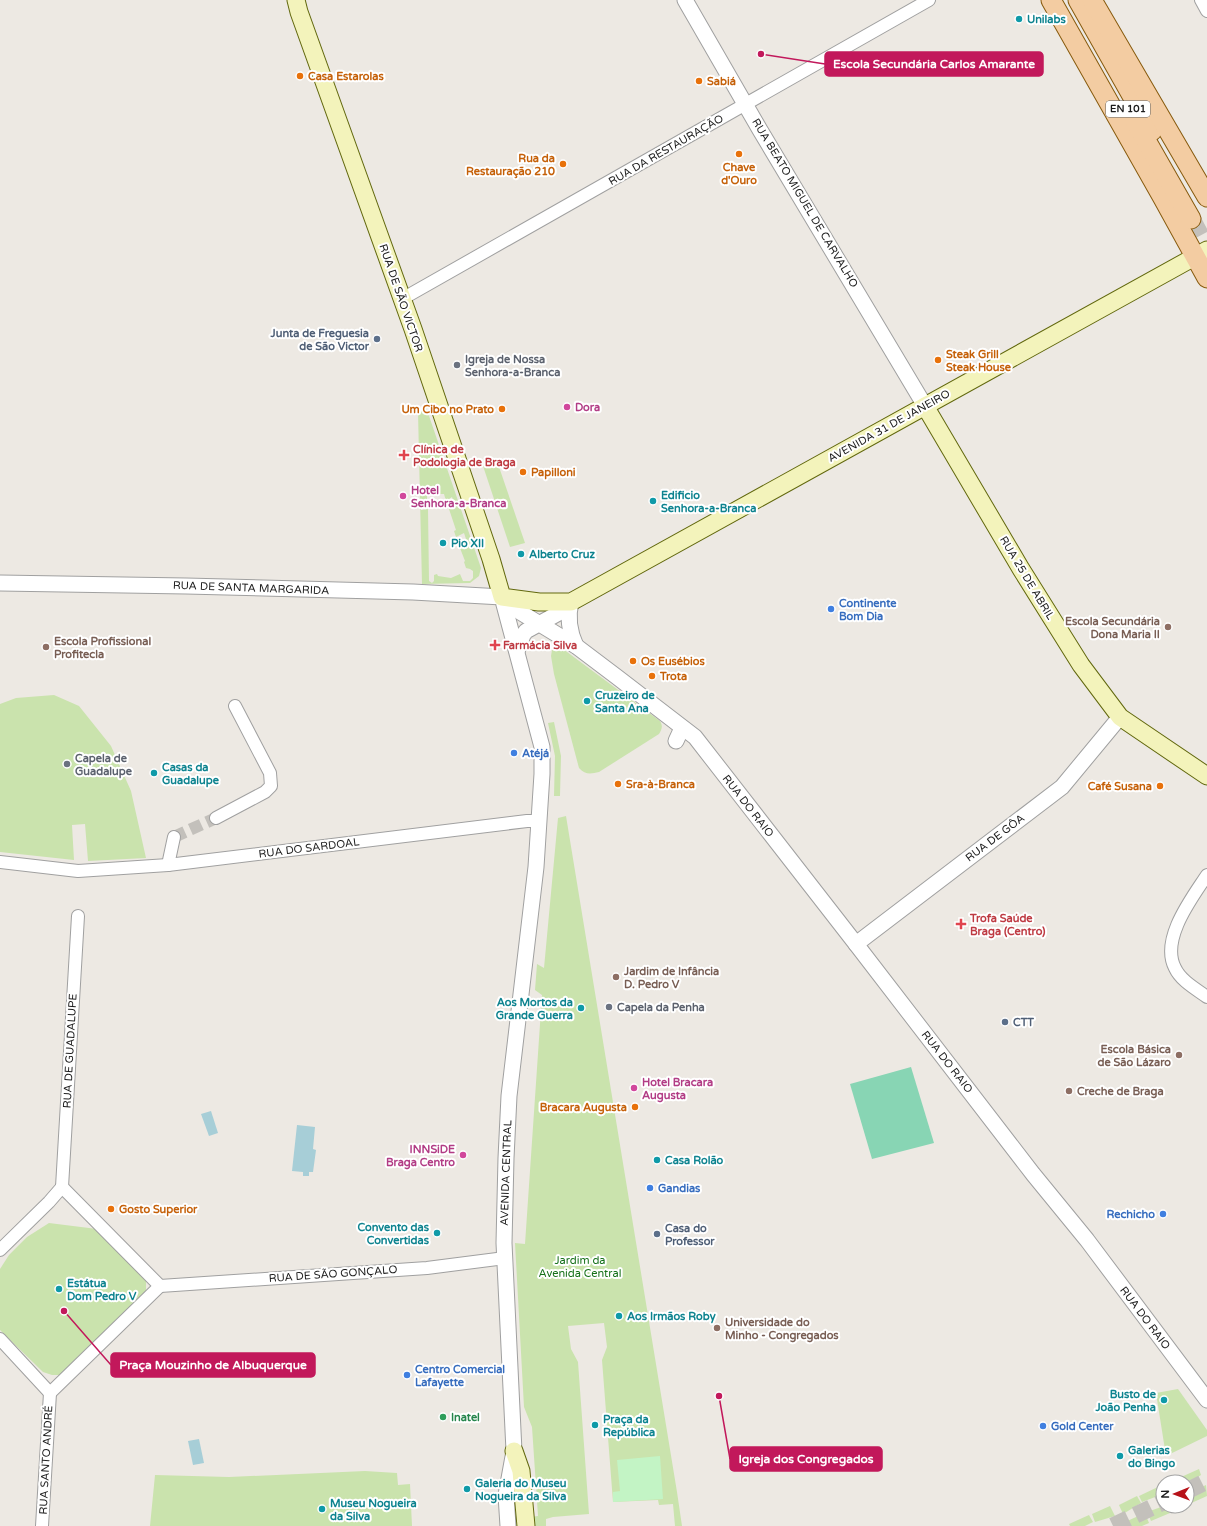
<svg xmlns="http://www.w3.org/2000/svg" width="1207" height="1526" font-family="'Varela Round',sans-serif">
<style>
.grass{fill:#cae3ad;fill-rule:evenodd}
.park{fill:#c3f4c5}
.pitch{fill:#88d5b4}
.water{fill:#a7ced7}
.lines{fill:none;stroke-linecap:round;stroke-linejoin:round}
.minor-tunnel{stroke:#c3c0bb;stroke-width:12;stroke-dasharray:12 6;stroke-linecap:butt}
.secondary-tunnel{stroke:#c3c0bb;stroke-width:17;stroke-dasharray:17 8;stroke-linecap:butt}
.primary-tunnel{stroke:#c3c0bb;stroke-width:19;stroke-dasharray:19 10;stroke-linecap:butt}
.minor-casing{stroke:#a0a0a0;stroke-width:14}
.tertiary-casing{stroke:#a0a0a0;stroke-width:17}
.secondary-casing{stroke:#62680e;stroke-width:19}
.primary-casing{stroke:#875a0d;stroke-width:21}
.minor{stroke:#fff;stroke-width:12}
.tertiary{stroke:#fff;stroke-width:15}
.secondary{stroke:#f3f3bb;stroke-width:17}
.primary{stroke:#f3cca2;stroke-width:19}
.culture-dot{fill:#0f9aa8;stroke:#fff;stroke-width:1.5}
.food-dot{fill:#e8710a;stroke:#fff;stroke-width:1.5}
.service-dot{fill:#5c6f8a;stroke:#fff;stroke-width:1.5}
.worship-dot{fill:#6b7280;stroke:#fff;stroke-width:1.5}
.hotel-dot{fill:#d1479c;stroke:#fff;stroke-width:1.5}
.health-dot{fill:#e0444e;stroke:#fff;stroke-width:1.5}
.shop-dot{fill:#3f7fe0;stroke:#fff;stroke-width:1.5}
.education-dot{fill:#8d6e63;stroke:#fff;stroke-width:1.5}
.leisure-dot{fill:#2e9e5b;stroke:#fff;stroke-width:1.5}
.labels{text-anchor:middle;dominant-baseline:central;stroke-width:4;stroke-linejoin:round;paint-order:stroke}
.shield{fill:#fff;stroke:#606060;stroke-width:1}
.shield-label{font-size:10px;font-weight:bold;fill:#1c1c1c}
.culture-label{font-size:11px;font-weight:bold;fill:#0d838f;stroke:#fff;text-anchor:start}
.food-label{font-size:11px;font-weight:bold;fill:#c56008;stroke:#fff;text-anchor:start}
.street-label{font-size:11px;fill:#1c1c1c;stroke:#fff}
.service-label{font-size:11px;font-weight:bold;fill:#4e5e75;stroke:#fff;text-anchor:start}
.worship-label{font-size:11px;font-weight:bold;fill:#5b616d;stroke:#fff;text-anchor:start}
.hotel-label{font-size:11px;font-weight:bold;fill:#b23c85;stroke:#fff;text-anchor:start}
.health-label{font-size:11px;font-weight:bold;fill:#be3a42;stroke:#fff;text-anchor:start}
.shop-label{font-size:11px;font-weight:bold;fill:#366cbe;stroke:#fff;text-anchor:start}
.education-label{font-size:11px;font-weight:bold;fill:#785e54;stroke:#fff;text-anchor:start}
.park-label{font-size:11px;fill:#157019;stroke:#fff}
.leisure-label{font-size:11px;font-weight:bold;fill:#27864d;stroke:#fff;text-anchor:start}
.leader{fill:none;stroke:#c2185b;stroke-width:1.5}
.callout-dot{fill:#c2185b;stroke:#fff;stroke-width:1.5}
.callout{fill:#c2185b;stroke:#c2185b;stroke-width:1.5}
.callout-label{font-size:12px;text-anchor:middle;font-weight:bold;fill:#fff}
</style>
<rect width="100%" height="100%" fill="#ede9e3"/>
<!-- grass -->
<g class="grass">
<path d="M426,407L481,568L479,576L470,583L422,584L418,412L419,409ZM433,494H444L446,501L452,497L455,506H448L456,530L454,531L456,537L464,533L467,542L458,543L465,561L464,562L466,568L470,569L473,571V578L470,581H463L460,574L451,578L438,576L437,574L434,575V581L432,583L429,581L428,509L421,510V504H427V496Z"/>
<path d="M497,461L525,543L510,547L483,466Z"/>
<path d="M556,648L563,649L660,721C663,726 662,729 659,734L599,772C591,774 585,775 579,768L554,674L551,656L552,650Z"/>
<path d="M54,695L79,706L111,746L131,791L146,858L88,861L85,824L72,825L74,860L0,852V704L16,698Z"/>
<path d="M554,722L561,756L560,796H554L555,756L548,723Z"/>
<path d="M566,816L677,1492L682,1526H675L673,1504L659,1505L658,1500L613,1502L602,1360L607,1347L604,1323L568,1326L571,1349L578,1362L589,1514L553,1517L546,1519V1526H531L530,1517L538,1516L532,1427L524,1407L515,1243L525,1244L542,995L535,990L537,964L544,968L558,818Z"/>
<path d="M49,1223L97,1229L146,1279V1293L61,1375H52L43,1372L0,1330V1269L9,1255L27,1237Z"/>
<path d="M1178,1389L1207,1430V1436L1166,1456L1156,1393Z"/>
<path d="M1199,1469L1201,1475L1187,1484V1482H1170Z"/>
<path d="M365,1471L397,1473L398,1485L410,1484L412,1526H150L155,1475L229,1477Z"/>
<path d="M1206,1485L1207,1496L1187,1505V1494Z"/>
<path d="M1160,1486L1163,1494L1142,1502L1139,1496Z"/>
<path d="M1137,1496L1141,1503L1123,1514L1119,1505Z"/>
<path d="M1110,1506L1115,1516L1095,1522L1092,1514Z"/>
<path d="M1164,1506H1167L1170,1513L1151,1521L1147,1512Z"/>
<path d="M1145,1513L1149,1523L1142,1526H1126L1125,1522Z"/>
<path d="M1089,1515L1093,1522L1085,1526H1070L1069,1524Z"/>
</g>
<!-- park -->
<path class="park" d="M660,1456L663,1499L613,1502V1492L620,1491L617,1460Z"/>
<!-- pitch -->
<path class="pitch" d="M911,1067L934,1143L872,1159L850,1084Z"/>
<!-- water -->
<g class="water">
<path d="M211,1111L218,1133L209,1136L201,1114Z"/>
<path d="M297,1125L315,1127L313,1149L316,1150L313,1172H309V1176H303V1172L292,1171Z"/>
<path d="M199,1439L204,1463L193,1465L188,1441Z"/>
</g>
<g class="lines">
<!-- minor-tunnel -->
<path class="minor-tunnel" d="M174,837L216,818"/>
<!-- secondary-tunnel -->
<g class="secondary-tunnel">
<path d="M1187,1491L1207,1481"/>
<path d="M1113,1526L1163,1502"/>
</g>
<!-- primary-tunnel -->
<path class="primary-tunnel" d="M1191,219L1207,249"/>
<defs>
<g id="minor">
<path d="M1201,0L1207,11"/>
<path d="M402,299L929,0"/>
<path d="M216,818L265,792L271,786L270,773L235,706"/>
<path d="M0,862L78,871L168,865L527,821H539"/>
<path d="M168,865L174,837"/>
<path d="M1207,875C1192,898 1160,939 1175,968C1181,981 1196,989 1207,997"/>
<path d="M62,1187L78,916"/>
<path d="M62,1187L160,1286"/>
<path d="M0,1250L49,1202L62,1187"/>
<path d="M160,1286L427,1268L505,1258"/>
<path d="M0,1339L50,1393"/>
<path d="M50,1393L160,1286"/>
<path d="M42,1526L50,1393"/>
</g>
<g id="tertiary">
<path d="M685,0L760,130L925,406"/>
<path d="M0,583L186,586L413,592L502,597"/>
<path d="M502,597L520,612L576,646L617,677L695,737L856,944L1033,1174L1087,1240L1207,1400"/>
<path d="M502,597L542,747V774L536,867L509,1096L506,1158L504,1243L514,1451L506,1495L508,1526"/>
<path d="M571,602C567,618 569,631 576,646"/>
<path d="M517,651L523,635L526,631L566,609L571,602"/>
<path d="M676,741L682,728"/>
<path d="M856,944L1062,787L1120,717"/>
</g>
<g id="secondary">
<path d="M296,0L299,12L413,329L491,559L502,597L539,602H571L1207,250"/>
<path d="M925,406L1021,569L1081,665L1120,717L1207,776"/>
<path d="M514,1451L521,1471L526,1526"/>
</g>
<g id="primary">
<path d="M1051,0L1163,198L1207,278"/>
<path d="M1078,0L1152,131"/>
<path d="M1092,0L1207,197"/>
<path d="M1135,121L1191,219"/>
</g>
</defs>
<!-- minor casing -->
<use href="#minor" class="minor-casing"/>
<!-- tertiary casing -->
<use href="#tertiary" class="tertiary-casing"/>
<!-- secondary casing -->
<use href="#secondary" class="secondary-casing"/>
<!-- primary casing -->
<use href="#primary" class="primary-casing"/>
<!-- minor -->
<use href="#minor" class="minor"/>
<!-- tertiary -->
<use href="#tertiary" class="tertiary"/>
<!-- secondary -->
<use href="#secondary" class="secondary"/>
<!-- primary -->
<use href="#primary" class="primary"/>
</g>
<!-- markers -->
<g class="culture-dot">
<circle cx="1019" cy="19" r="4"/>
<circle cx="653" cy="501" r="4"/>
<circle cx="443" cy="543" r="4"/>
<circle cx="521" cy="554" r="4"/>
<circle cx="587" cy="701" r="4"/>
<circle cx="154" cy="773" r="4"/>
<circle cx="581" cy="1008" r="4"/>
<circle cx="657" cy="1160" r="4"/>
<circle cx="437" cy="1233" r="4"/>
<circle cx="59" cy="1289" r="4"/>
<circle cx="619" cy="1316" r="4"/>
<circle cx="1164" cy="1400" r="4"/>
<circle cx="595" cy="1425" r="4"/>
<circle cx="1120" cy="1456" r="4"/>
<circle cx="467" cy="1489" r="4"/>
<circle cx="322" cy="1509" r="4"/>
</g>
<g class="food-dot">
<circle cx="300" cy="76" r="4"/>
<circle cx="699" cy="81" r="4"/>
<circle cx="739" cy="154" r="4"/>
<circle cx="563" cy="164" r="4"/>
<circle cx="938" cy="360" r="4"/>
<circle cx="502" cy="409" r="4"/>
<circle cx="523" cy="472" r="4"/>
<circle cx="633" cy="661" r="4"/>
<circle cx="652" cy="676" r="4"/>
<circle cx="618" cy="784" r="4"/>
<circle cx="1160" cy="786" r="4"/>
<circle cx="635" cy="1107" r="4"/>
<circle cx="111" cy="1209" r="4"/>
</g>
<g class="service-dot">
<circle cx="377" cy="339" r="4"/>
<circle cx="1005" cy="1022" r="4"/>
<circle cx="657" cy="1234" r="4"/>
</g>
<g class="worship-dot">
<circle cx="457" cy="365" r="4"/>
<circle cx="67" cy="764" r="4"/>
<circle cx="609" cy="1007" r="4"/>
</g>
<g class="hotel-dot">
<circle cx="567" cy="407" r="4"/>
<circle cx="403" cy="496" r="4"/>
<circle cx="634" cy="1088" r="4"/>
<circle cx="463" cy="1155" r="4"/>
</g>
<g class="health-dot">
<path d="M402 449h4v4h4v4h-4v4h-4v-4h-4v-4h4z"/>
<path d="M493 639h4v4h4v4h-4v4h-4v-4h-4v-4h4z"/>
<path d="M959 918h4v4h4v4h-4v4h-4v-4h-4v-4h4z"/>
</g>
<g class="shop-dot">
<circle cx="831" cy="609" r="4"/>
<circle cx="514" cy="753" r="4"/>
<circle cx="650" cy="1188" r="4"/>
<circle cx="1163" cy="1214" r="4"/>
<circle cx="407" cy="1375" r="4"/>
<circle cx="1043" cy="1426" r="4"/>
</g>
<g class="education-dot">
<circle cx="1168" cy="627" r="4"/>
<circle cx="46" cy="647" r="4"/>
<circle cx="616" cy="977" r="4"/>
<circle cx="1179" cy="1055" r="4"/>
<circle cx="1069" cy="1091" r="4"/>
<circle cx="717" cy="1328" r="4"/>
</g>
<circle class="leisure-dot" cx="443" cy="1417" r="4"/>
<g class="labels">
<!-- shield labels -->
<rect class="shield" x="1106" y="101" width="44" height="16" rx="3"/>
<g class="shield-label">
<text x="1128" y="109">EN 101</text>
</g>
<!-- culture labels -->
<g class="culture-label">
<text x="1027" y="19">Unilabs</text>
<text x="661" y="495">Edificio<tspan x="661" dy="13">Senhora-a-Branca</tspan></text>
<text x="451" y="543">Pio XII</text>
<text x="529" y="554">Alberto Cruz</text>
<text x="595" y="695">Cruzeiro de<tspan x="595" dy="13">Santa Ana</tspan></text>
<text x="162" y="767">Casas da<tspan x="162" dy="13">Guadalupe</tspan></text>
<text x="573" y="1002" text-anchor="end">Aos Mortos da<tspan x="573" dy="13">Grande Guerra</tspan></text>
<text x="665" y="1160">Casa Rolão</text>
<text x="429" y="1227" text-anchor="end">Convento das<tspan x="429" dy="13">Convertidas</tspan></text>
<text x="67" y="1283">Estátua<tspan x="67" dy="13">Dom Pedro V</tspan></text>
<text x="627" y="1316">Aos Irmãos Roby</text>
<text x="1156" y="1394" text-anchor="end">Busto de<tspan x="1156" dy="13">João Penha</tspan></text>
<text x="603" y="1419">Praça da<tspan x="603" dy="13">República</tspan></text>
<text x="1128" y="1450">Galerias<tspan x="1128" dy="13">do Bingo</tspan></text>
<text x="475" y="1483">Galeria do Museu<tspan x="475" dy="13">Nogueira da Silva</tspan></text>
<text x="330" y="1503">Museu Nogueira<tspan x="330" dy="13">da Silva</tspan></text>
</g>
<!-- food labels -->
<g class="food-label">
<text x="308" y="76">Casa Estarolas</text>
<text x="707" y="81">Sabiá</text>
<text x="555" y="158" text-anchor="end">Rua da<tspan x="555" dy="13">Restauração 210</tspan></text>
<text x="739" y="167" text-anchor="middle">Chave<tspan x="739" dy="13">d'Ouro</tspan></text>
<text x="946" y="354">Steak Grill<tspan x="946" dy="13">Steak House</tspan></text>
<text x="494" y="409" text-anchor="end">Um Cibo no Prato</text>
<text x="531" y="472">Papilloni</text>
<text x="641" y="661">Os Eusébios</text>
<text x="660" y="676">Trota</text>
<text x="626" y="784">Sra-à-Branca</text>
<text x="1152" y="786" text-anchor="end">Café Susana</text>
<text x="627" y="1107" text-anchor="end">Bracara Augusta</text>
<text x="119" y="1209">Gosto Superior</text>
</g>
<!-- street labels -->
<g class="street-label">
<text transform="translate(666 150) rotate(-30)">RUA DA RESTAURAÇÃO</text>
<text transform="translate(805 203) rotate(59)">RUA BEATO MIGUEL DE CARVALHO</text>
<text transform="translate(401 298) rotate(71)">RUA DE SÃO VICTOR</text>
<text transform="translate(889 426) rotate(-29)">AVENIDA 31 DE JANEIRO</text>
<text transform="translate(1027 578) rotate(59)">RUA 25 DE ABRIL</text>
<text transform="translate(251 588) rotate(2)">RUA DE SANTA MARGARIDA</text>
<text transform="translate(748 806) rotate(52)">RUA DO RAIO</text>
<text transform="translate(995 838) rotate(-37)">RUA DE GÔA</text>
<text transform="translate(309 848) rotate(-7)">RUA DO SARDOAL</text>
<text transform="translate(70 1051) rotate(-87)">RUA DE GUADALUPE</text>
<text transform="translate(947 1062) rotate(52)">RUA DO RAIO</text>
<text transform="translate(506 1173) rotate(-88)">AVENIDA CENTRAL</text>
<text transform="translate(333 1274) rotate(-4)">RUA DE SÃO GONÇALO</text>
<text transform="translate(1145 1318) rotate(53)">RUA DO RAIO</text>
<text transform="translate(46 1460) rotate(-87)">RUA SANTO ANDRÉ</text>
</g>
<!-- service labels -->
<g class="service-label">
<text x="369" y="333" text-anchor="end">Junta de Freguesia<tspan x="369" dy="13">de São Victor</tspan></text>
<text x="1013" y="1022">CTT</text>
<text x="665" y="1228">Casa do<tspan x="665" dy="13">Professor</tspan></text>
</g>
<!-- worship labels -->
<g class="worship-label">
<text x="465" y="359">Igreja de Nossa<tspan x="465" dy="13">Senhora-a-Branca</tspan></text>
<text x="75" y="758">Capela de<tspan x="75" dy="13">Guadalupe</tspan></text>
<text x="617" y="1007">Capela da Penha</text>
</g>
<!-- hotel labels -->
<g class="hotel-label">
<text x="575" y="407">Dora</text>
<text x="411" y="490">Hotel<tspan x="411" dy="13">Senhora-a-Branca</tspan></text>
<text x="642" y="1082">Hotel Bracara<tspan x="642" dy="13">Augusta</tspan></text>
<text x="455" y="1149" text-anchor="end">INNSiDE<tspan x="455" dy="13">Braga Centro</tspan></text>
</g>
<!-- health labels -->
<g class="health-label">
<text x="413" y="449">Clínica de<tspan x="413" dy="13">Podologia de Braga</tspan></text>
<text x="503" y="645">Farmácia Silva</text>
<text x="970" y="918">Trofa Saúde<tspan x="970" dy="13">Braga (Centro)</tspan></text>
</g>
<!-- shop labels -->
<g class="shop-label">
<text x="839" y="603">Continente<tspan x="839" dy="13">Bom Dia</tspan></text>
<text x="522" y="753">Atéjá</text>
<text x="658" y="1188">Gandias</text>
<text x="1155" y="1214" text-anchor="end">Rechicho</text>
<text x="415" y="1369">Centro Comercial<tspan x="415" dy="13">Lafayette</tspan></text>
<text x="1051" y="1426">Gold Center</text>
</g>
<!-- education labels -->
<g class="education-label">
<text x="1160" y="621" text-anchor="end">Escola Secundária<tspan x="1160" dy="13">Dona Maria II</tspan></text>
<text x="54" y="641">Escola Profissional<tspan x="54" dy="13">Profitecla</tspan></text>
<text x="624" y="971">Jardim de Infância<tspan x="624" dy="13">D. Pedro V</tspan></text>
<text x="1171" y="1049" text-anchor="end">Escola Básica<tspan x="1171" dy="13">de São Lázaro</tspan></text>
<text x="1077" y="1091">Creche de Braga</text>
<text x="725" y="1322">Universidade do<tspan x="725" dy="13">Minho - Congregados</tspan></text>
</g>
<!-- park labels -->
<g class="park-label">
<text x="580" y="1260">Jardim da<tspan x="580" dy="13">Avenida Central</tspan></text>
</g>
<!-- leisure labels -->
<g class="leisure-label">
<text x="451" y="1417">Inatel</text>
</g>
</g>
<!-- callouts -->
<path class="leader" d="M761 54L825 64M64 1311L111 1365M719 1396L730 1459"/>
<g class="callout-dot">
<circle cx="761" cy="54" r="4"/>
<circle cx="64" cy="1311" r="4"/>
<circle cx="719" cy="1396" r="4"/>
</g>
<g class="callout">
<rect x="825" y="52" width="218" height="24" rx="4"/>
<rect x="111" y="1353" width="204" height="24" rx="4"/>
<rect x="730" y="1447" width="152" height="24" rx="4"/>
</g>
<g class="callout-label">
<text x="934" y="68">Escola Secundária Carlos Amarante</text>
<text x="213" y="1369">Praça Mouzinho de Albuquerque</text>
<text x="806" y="1463">Igreja dos Congregados</text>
</g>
<!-- north arrow -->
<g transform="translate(1175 1494) rotate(269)"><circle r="19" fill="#ffffff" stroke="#a4a4a4"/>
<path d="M0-3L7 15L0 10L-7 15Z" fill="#b71219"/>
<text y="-6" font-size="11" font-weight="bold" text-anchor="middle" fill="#1c1c1c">N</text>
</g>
</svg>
